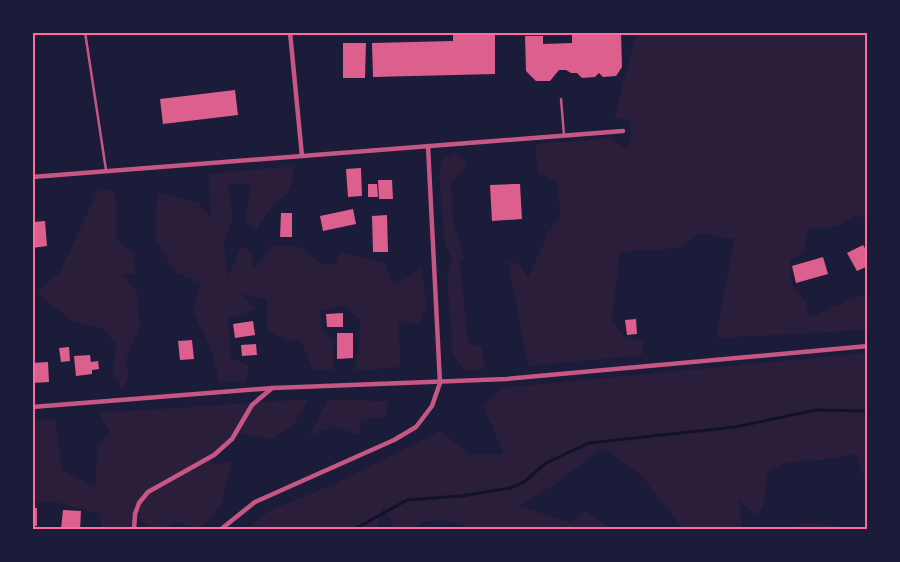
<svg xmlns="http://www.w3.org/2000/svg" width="900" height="562" font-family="'Noto Sans',sans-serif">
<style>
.green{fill:#2a1e3b}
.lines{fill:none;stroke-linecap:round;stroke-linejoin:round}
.stream{stroke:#12122b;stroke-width:3}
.building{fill:#dd5f8e}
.service{stroke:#c65784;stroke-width:2.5}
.minor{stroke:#c65784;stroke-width:4.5}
.neatline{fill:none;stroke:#ff6b9d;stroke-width:2}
</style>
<rect width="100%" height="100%" fill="#1b1b3a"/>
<!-- green -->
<g class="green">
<path d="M633,33H867V218L853,216L837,227L808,229L804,253L790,260L792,286L806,301L809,318L860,295L867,298V330L716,338L734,239L699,233L681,248L620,252L612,320L622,335L644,342L642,355L528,366L508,261L521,265L528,279L548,233L560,216L558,182L538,173L535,144L612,138L626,150L632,132L628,120L614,118L636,34Z"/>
<path d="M455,153L467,162L462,171L451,182L453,221L464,258L460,263L468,343L482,347L485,369H463L453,355L447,277L452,258L445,245L439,173L442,159Z"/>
<path d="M294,166L291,189L270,209L256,231L245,221L251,183L228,185L233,216L224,245L228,277L241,246L252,252L254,270L271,245L301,247L321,264H336L340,252L385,263L394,286L421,268L427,306L418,325L399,320L400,367L354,371L359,346L360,319L344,306L320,310L323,332L333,340V370H313L300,339L285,340L267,329V299L240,293L256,309L228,319L231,358L250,366L245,381L219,382L212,351L193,312L201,283L176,273L155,240L157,193L198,202L211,219L209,174Z"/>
<path d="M99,188L115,191L117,240L133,252L136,274L123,275L137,292L140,326L125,362L129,375L122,390L112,371L117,345L102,328L72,321L37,293L60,272Z"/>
<path d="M867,353V487L856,454L822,460L788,462L767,472L764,505L758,516L739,500L741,525L744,529H683L640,474L603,448L554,485L519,506L571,523L584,511L613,529H474L446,520L421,522L413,529H394L383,506L378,529H247L269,511L334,484L441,431L469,455L504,454L483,405L501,388Z"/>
<path d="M309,399L294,424L271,439L233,433L209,465L232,461L221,506L200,529L174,521L164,529H150L140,518L134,529H101V514L51,501L33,503L32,422L55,419L62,470L95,487L98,444L110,432L99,413Z"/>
<path d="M327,400L388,401L387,417L361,420L359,435L334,426L309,436Z"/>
<path d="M800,522L836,525V529H797Z"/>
</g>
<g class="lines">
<!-- stream -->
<path class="stream" d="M353,530L407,500L461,496L510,488L524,482L546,463L589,443L735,427L816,410L868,411"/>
</g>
<!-- building -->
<g class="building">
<path d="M453,32H495V74L373,77L372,43L453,41Z"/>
<path d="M572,32H621L622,67L616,76L603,77L599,73L595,77L582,78L577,73H571L566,70H559L550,81H536L526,71L525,36H543V44L572,43Z"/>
<path d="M343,43H366L365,78H343Z"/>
<path d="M235,90L238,115L163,124L160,99Z"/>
<path d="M361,168L362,196L348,197L346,169Z"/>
<path d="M378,180H392L393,199H379Z"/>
<path d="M368,184H377L378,197H368Z"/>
<path d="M513,184H520L522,219L492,221L490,185Z"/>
<path d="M353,209L356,224L323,231L320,216Z"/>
<path d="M281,213H292V237H280Z"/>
<path d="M387,215L388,252H373L372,216Z"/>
<path d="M45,221L47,246L32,248L33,222Z"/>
<path d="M863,245L868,253V266L857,271L847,253Z"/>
<path d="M823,257L828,274L796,283L792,266Z"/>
<path d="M343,313V327H327L326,314Z"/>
<path d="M636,319L637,334L627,335L625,320Z"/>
<path d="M253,321L255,335L235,338L233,324Z"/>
<path d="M337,333H353V358L337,359Z"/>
<path d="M192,340L194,359L180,360L178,341Z"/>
<path d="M256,344L257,355L242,356L241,345Z"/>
<path d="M69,347L70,361L61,362L59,348Z"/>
<path d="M90,355L91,362L98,361L99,369L92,370V374L76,376L74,356Z"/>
<path d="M48,362L49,382L32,383V363Z"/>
<rect x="32" y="508" width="5" height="18"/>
<path d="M63,510L81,511L80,530L61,529Z"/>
</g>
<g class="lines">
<!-- service -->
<g class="service">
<path d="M85,32L106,170"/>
<path d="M561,99L564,135"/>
</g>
<!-- minor -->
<g class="minor">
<path d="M290,32L302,156"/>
<path d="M32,177L623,131"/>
<path d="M32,407L273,388L506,379L868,346"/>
<path d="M134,530L135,514L139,503L148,492L214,455L232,439L252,405L271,389"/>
<path d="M220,530L255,502L394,440L416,427L432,406L440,383L428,146"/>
</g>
</g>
<!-- border -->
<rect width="900" height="562" fill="none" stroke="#1b1b3a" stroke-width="68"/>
<rect x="34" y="34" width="832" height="494" class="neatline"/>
</svg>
